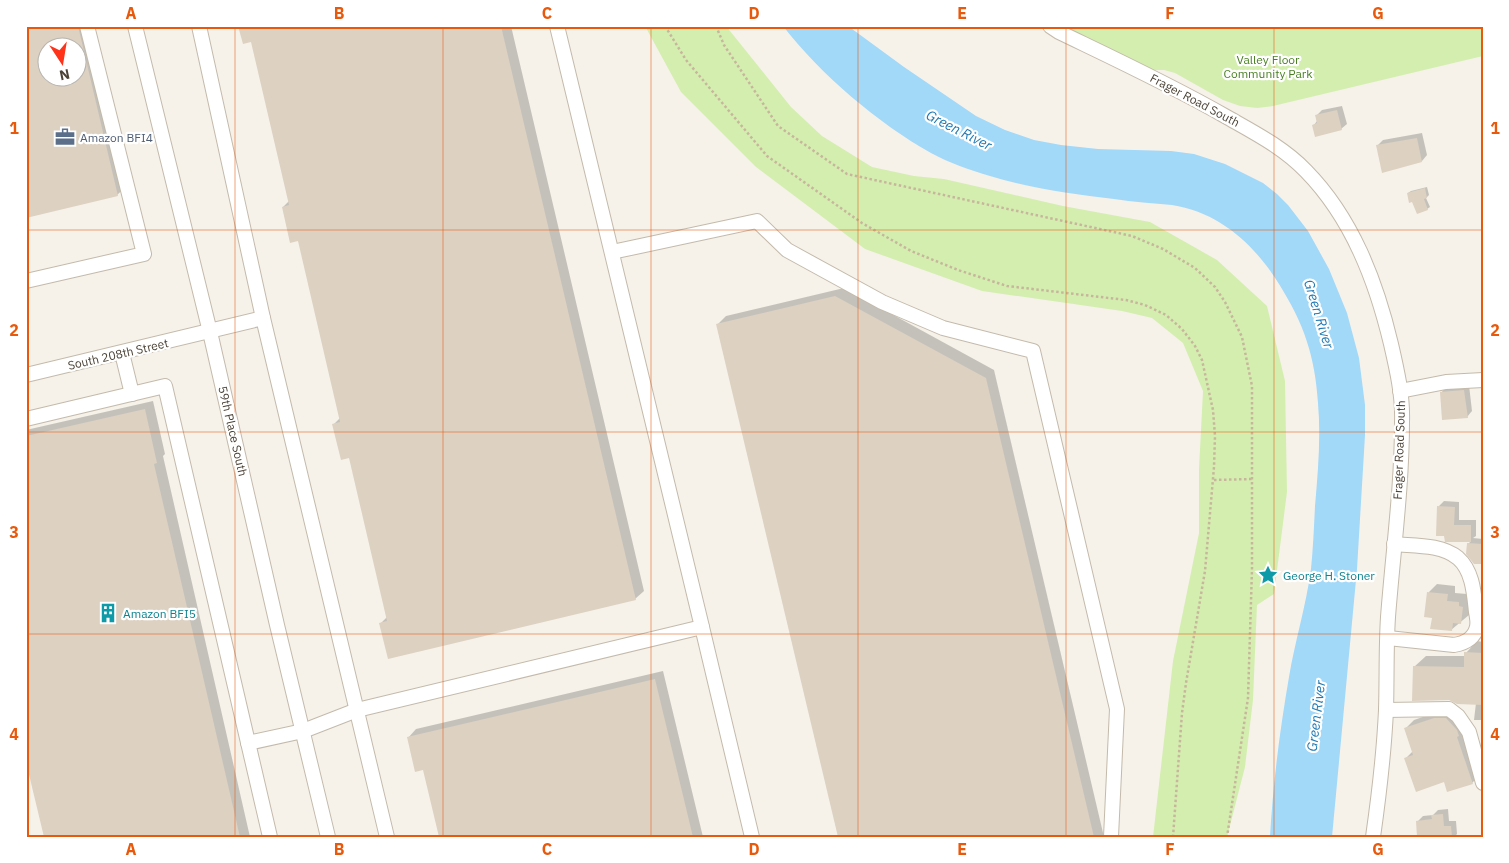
<svg xmlns="http://www.w3.org/2000/svg" width="1509" height="863" font-family="'IBM Plex Sans',sans-serif">
<style>
.green{fill:#d4eeb0}
.water{fill:#a2d8f8}
.shadow{fill:#0003;fill-rule:evenodd}
.building{fill:#ddd1c1;fill-rule:evenodd}
.lines{fill:none;stroke-linecap:round;stroke-linejoin:round}
.minor-casing{stroke:#c3baab;stroke-width:16}
.path{stroke:#c7b69b;stroke-width:2.5;stroke-dasharray:2.5 2.5;stroke-linecap:butt}
.minor{stroke:#fff;stroke-width:14}
.grid{fill:none;stroke:#e8590c;stroke-width:1;stroke-opacity:0.55}
.labels{text-anchor:middle;dominant-baseline:central;stroke-width:4.5;stroke-linejoin:round;paint-order:stroke}
.park-label{font-size:12px;fill:#497f22;stroke:#fff}
.street-label{font-size:12px;fill:#4c4337;stroke:#fff}
.service-label{font-size:12px;fill:#4e5e75;stroke:#fff;text-anchor:start}
.culture-label{font-size:12px;fill:#0d838f;stroke:#fff;text-anchor:start}
.water-label{font-size:14px;font-style:italic;fill:#217ab3;stroke:#fff}
.neatline{fill:none;stroke:#e8590c;stroke-width:2}
.grid-label{font-size:16px;text-anchor:middle;font-weight:bold;fill:#e8590c}
</style>
<rect width="100%" height="100%" fill="#f6f2ea"/>
<!-- green -->
<g class="green">
<path d="M645,26H726L791,107L822,136L872,167L914,176L944,179L1063,206L1150,222L1217,260L1267,306L1285,381L1287,492L1274,594L1257,605L1253,700L1245,767L1227,837H1153L1173,661L1199,533V469L1203,391L1183,343L1152,318L1122,311L982,291L865,249L756,167L681,92Z"/>
<path d="M1058,26H1483V56L1273,106L1257,108L1240,106L1223,100L1175,73L1164,70H1146Z"/>
</g>
<!-- water -->
<path class="water" d="M783,26H848L904,67L976,116L1005,130L1034,140L1061,145L1098,149L1171,151L1194,154L1225,164L1263,183L1277,194L1288,205L1308,231L1329,269L1347,313L1359,358L1365,405V435L1357,569L1332,837H1270C1273,783 1280,729 1289,677C1295,641 1306,606 1311,569C1313,549 1314,527 1315,506C1318,472 1321,437 1318,403C1315,356 1304,324 1279,284C1255,245 1219,212 1172,205C1153,203 1133,202 1114,199C1073,194 1030,188 990,176C970,170 949,163 931,153C879,124 820,74 783,26Z"/>
<!-- shadow -->
<g class="shadow">
<path d="M26,26H92L129,184L117,195L26,217ZM48,48H78V78H48Z"/>
<path d="M240,26H511L644,591L635,599L381,623L387,617L350,456L334,424L340,418L299,239L283,207L289,201L252,40Z"/>
<path d="M1342,106L1347,124L1341,129L1314,125L1317,121L1316,116L1322,110Z"/>
<path d="M1422,133L1427,155L1422,161L1377,146L1383,140Z"/>
<path d="M1427,187L1429,195L1426,198L1430,207L1427,209L1408,193L1411,191Z"/>
<path d="M844,288L994,370L1104,837H839L718,324L726,316Z"/>
<path d="M1469,385L1472,411L1467,417L1441,393L1446,387Z"/>
<path d="M153,401L165,454L163,456L250,837H45L26,756V430Z"/>
<path d="M1444,501L1459,502V520H1476V536L1473,538L1483,539V563L1468,544L1471,541L1446,540L1439,506Z"/>
<path d="M1437,584L1455,586V593L1467,594V598L1470,599L1469,615L1451,630L1433,617L1429,592Z"/>
<path d="M1477,641L1483,642V720H1474L1476,703L1414,667L1426,656H1465L1466,653Z"/>
<path d="M663,671L703,837H440L424,769L408,738L416,729Z"/>
<path d="M1443,710H1455L1480,775L1472,783L1445,781L1406,758L1413,751L1405,729L1414,720Z"/>
<path d="M1448,809L1449,821H1456L1457,834L1454,837H1419L1418,821L1423,816L1433,815L1438,810Z"/>
</g>
<!-- building -->
<g class="building">
<path d="M26,26H78L118,196L26,218ZM48,48H78V78H48Z"/>
<path d="M238,26H501L636,600L388,659L379,623L387,621L349,458L341,460L332,424L340,422L298,241L290,243L282,207L289,205L251,42L243,44Z"/>
<path d="M1337,110L1342,130L1315,137L1312,125L1317,123L1315,115Z"/>
<path d="M1417,138L1422,162L1382,173L1376,145Z"/>
<path d="M1425,188L1427,198L1424,199L1428,210L1417,214L1412,202L1409,203L1407,193Z"/>
<path d="M835,296L986,378L1094,837H838L716,324Z"/>
<path d="M1464,390L1468,418L1442,420L1440,392Z"/>
<path d="M145,409L157,463L154,464L240,837H44L26,762V436Z"/>
<path d="M1437,506L1455,507L1454,525H1471V542H1445L1444,536H1436Z"/>
<path d="M1467,543L1483,544V564H1474L1466,554Z"/>
<path d="M1427,592L1448,594L1447,601L1459,602V606L1463,607L1461,624L1453,623L1452,631L1430,629L1432,618L1424,617Z"/>
<path d="M1464,652L1483,653V705L1457,704L1449,700L1412,701L1413,666L1464,667Z"/>
<path d="M655,679L693,837H439L423,770L415,772L407,737Z"/>
<path d="M1434,718H1446L1457,730L1459,736L1457,737L1473,784L1447,792L1444,782L1416,792L1404,758L1413,755L1404,728Z"/>
<path d="M1443,814L1444,826H1451L1452,837H1417L1416,821L1432,819L1431,815Z"/>
</g>
<g class="lines">
<defs>
<g id="minor">
<path d="M135,26L210,332L277,625L328,837"/>
<path d="M199,26L263,318L387,837"/>
<path d="M1050,26L1059,32C1115,59 1171,85 1225,116C1253,132 1283,147 1306,171C1352,218 1376,281 1391,344C1397,370 1403,396 1402,422C1402,487 1393,552 1388,617C1386,648 1387,679 1386,710C1384,753 1379,795 1373,837"/>
<path d="M612,252L757,221L787,250L882,302L943,328L1033,351L1117,709L1111,837"/>
<path d="M26,281L144,254L87,26"/>
<path d="M122,353L132,394"/>
<path d="M26,375L263,318"/>
<path d="M1400,391L1446,382L1483,380"/>
<path d="M26,419L165,386L270,837"/>
<path d="M702,627L752,837"/>
<path d="M1388,638L1454,645C1465,643 1474,639 1477,627C1478,623 1477,617 1476,612C1474,594 1473,571 1458,558C1441,544 1414,546 1394,544"/>
<path d="M1386,710L1449,709L1458,716L1469,732L1483,783"/>
<path d="M248,743L303,731L357,710L702,627L557,26"/>
</g>
</defs>
<!-- minor casing -->
<use href="#minor" class="minor-casing"/>
<!-- path -->
<g class="path">
<path d="M665,26L686,60L767,156L862,223L911,251L958,270L1007,286L1126,300L1145,305L1166,315L1182,329L1195,346L1202,360L1213,410L1215,436L1214,467L1205,571L1186,683L1182,713L1173,837"/>
<path d="M716,26L724,45L778,126L847,174L1132,236L1163,249L1195,268L1215,287L1225,302L1242,337L1252,386V569L1248,698L1227,837"/>
<path d="M1214,480L1252,479"/>
</g>
<!-- minor -->
<use href="#minor" class="minor"/>
</g>
<!-- grid -->
<path class="grid" d="M235,26V837M443,26V837M651,26V837M858,26V837M1066,26V837M1274,26V837M26,230H1483M26,432H1483M26,634H1483"/>
<!-- icons -->
<defs>
<symbol id="office-bare" viewBox="-9 -9 18 18"><path d="M-6-3h4V-5.5h4V-3h4V5H-6ZM-1-4.5V-3h2v-1.5ZM-6 0V1H6V0Z" fill="#5c6f8a" stroke="#fff" stroke-width="2.5" paint-order="stroke"/></symbol>
<symbol id="sight-bare" viewBox="-9 -9 18 18"><path d="M0-6L1.8-2.2L6-1.7L2.9 1.2L3.7 5.4L0 3.3L-3.7 5.4L-2.9 1.2L-6-1.7L-1.8-2.2Z" fill="#0f9aa8" stroke="#fff" stroke-width="2.5" paint-order="stroke"/></symbol>
<symbol id="building-bare" viewBox="-9 -9 18 18"><path d="M-4-6H4V6H1V3H-1V6H-4ZM-2.5-4.3h1.7v1.8h-1.7ZM.8-4.3h1.7v1.8H.8ZM-2.5-1h1.7V.8h-1.7ZM.8-1h1.7V.8H.8Z" fill="#0f9aa8" stroke="#fff" stroke-width="2.5" paint-order="stroke"/></symbol>
</defs>
<g fill-rule="evenodd">
<use href="#office-bare" x="51" y="123" width="28" height="28"/>
<use href="#sight-bare" x="1254" y="561" width="28" height="28"/>
<use href="#building-bare" x="94" y="599" width="28" height="28"/>
</g>
<g class="labels">
<!-- park labels -->
<g class="park-label">
<text x="1268" y="59">Valley Floor<tspan x="1268" dy="14">Community Park</tspan></text>
</g>
<!-- street labels -->
<g class="street-label">
<text transform="translate(1195 100) rotate(28)">Frager Road South</text>
<text transform="translate(118 354) rotate(-13)">South 208th Street</text>
<text transform="translate(233 431) rotate(77)">59th Place South</text>
<text transform="translate(1399 450) rotate(-88)">Frager Road South</text>
</g>
<!-- service labels -->
<g class="service-label">
<text x="80" y="137">Amazon BFI4</text>
</g>
<!-- culture labels -->
<g class="culture-label">
<text x="1283" y="575">George H. Stoner</text>
<text x="123" y="613">Amazon BFI5</text>
</g>
<!-- water labels -->
<g class="water-label">
<text transform="translate(959 130) rotate(27)">Green River</text>
<text transform="translate(1319 314) rotate(73)">Green River</text>
<text transform="translate(1316 716) rotate(-83)">Green River</text>
</g>
</g>
<!-- border -->
<rect width="1509" height="863" fill="none" stroke="#ffffff" stroke-width="55"/>
<!-- north arrow -->
<g transform="translate(62 62) rotate(168)"><circle r="24" fill="#ffffff" stroke="#b7b4af"/>
<path d="M0-4L9 19L0 12L-9 19Z" fill="#ff3319"/>
<text y="-8" font-size="14" font-weight="bold" text-anchor="middle" fill="#4c4337">N</text>
</g>
<rect x="28" y="28" width="1454" height="808" class="neatline"/>
<g class="grid-label">
<text x="131" y="19">A</text>
<text x="339" y="19">B</text>
<text x="547" y="19">C</text>
<text x="754" y="19">D</text>
<text x="962" y="19">E</text>
<text x="1170" y="19">F</text>
<text x="1378" y="19">G</text>
<text x="14" y="134">1</text>
<text x="1495" y="134">1</text>
<text x="14" y="336">2</text>
<text x="1495" y="336">2</text>
<text x="14" y="538">3</text>
<text x="1495" y="538">3</text>
<text x="14" y="740">4</text>
<text x="1495" y="740">4</text>
<text x="131" y="855">A</text>
<text x="339" y="855">B</text>
<text x="547" y="855">C</text>
<text x="754" y="855">D</text>
<text x="962" y="855">E</text>
<text x="1170" y="855">F</text>
<text x="1378" y="855">G</text>
</g>
</svg>
